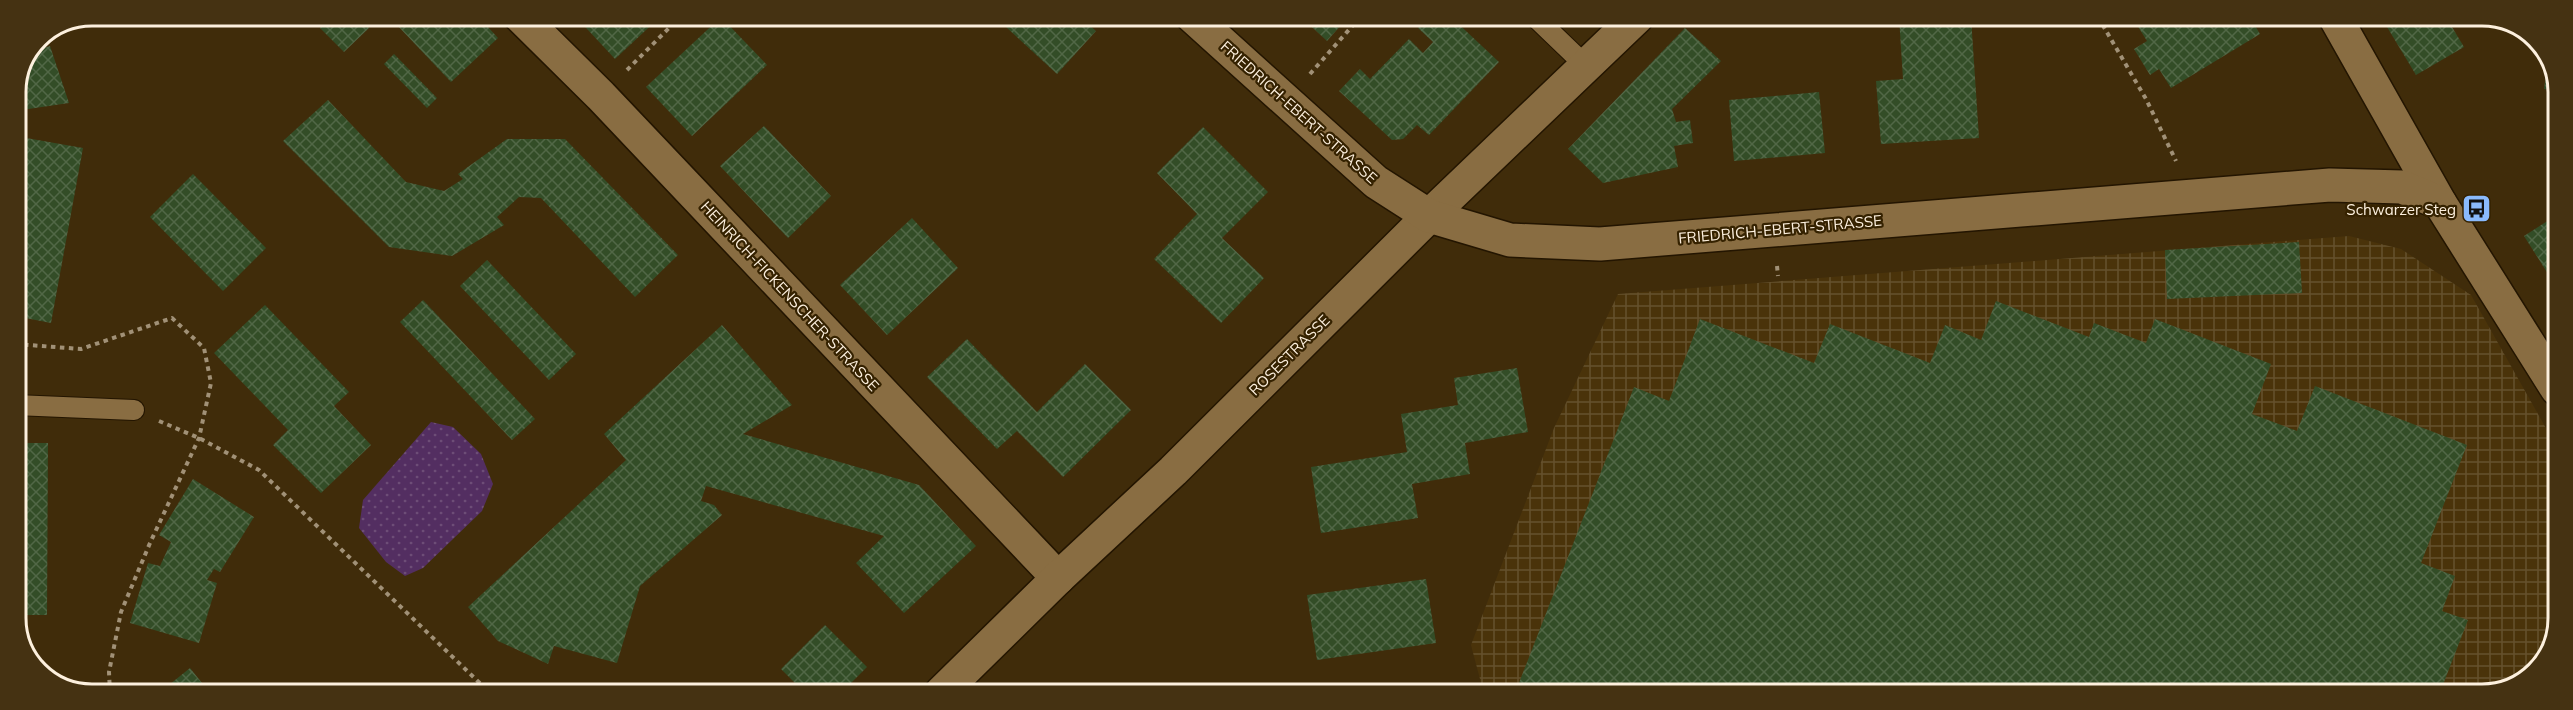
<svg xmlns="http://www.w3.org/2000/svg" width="2573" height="710" font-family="Mulish,sans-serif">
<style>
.industrial{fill:url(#industrial-grid)}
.grass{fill:url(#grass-dots)}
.building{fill:url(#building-cross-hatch)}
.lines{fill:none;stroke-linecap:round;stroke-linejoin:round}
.service-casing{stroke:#231501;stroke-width:22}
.minor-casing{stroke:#231501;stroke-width:36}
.tertiary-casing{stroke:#231501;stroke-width:36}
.path{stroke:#a19177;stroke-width:4;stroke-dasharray:4.5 4.5;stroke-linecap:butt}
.service{stroke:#896d42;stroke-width:20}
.minor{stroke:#896d42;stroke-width:33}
.tertiary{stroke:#896d42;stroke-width:33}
.labels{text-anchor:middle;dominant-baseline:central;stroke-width:4.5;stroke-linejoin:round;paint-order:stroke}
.street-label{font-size:15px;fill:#fdf0de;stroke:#352200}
.poi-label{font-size:15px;fill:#fdf0de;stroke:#352200;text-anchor:end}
.rim{fill:none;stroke:#fdf0de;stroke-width:3}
</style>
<defs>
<pattern id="industrial-grid" width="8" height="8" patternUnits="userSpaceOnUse" patternTransform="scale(1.5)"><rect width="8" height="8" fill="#4a330a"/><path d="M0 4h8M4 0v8" fill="none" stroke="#65512d"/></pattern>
<pattern id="grass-dots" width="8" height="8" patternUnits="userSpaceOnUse" patternTransform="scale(1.5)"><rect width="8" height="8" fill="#532e61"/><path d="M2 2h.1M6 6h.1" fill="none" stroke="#6d4d77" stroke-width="1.8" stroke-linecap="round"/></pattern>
<pattern id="building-cross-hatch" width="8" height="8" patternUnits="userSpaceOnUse" patternTransform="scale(1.5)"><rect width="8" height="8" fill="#334d27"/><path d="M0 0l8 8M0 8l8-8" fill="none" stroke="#516746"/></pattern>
</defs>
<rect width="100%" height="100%" fill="#402c0a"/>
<!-- industrial -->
<path class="industrial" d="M2349,236L2401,249L2471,295L2556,446L2555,638L2528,679L2482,695L1484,694L1471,645L1554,428L1618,294Z"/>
<!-- grass -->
<path class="grass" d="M431,422L453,427L481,454L493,484L482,511L423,568L405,576L386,562L359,528L363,500Z"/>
<!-- building -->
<g class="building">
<path d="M332,15H356L369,28L344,52L320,28Z"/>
<path d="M407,15H477L498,38L451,82L397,25Z"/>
<path d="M575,16H661L615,59Z"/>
<path d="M994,16H1079L1096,31L1057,74Z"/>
<path d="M1300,16H1349L1327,41Z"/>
<path d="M1429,16H1450L1499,62L1429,135L1417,125L1403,139L1392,140L1339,91L1360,69L1370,79L1409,39L1423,53L1433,42L1418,28Z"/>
<path d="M721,17L767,65L692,136L646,87Z"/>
<path d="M1899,17H1971L1979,138L1881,144L1876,81L1903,79Z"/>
<path d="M2132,17H2250L2260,34L2171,88L2159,69L2150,75L2134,49L2147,41Z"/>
<path d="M2381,17H2446L2464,47L2416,75Z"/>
<path d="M1685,28L1721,61L1672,109L1676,122L1690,120L1693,143L1674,146L1678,167L1603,183L1568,149Z"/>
<path d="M50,46L69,103L15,111V91L31,52Z"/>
<path d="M394,54L437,98L427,108L384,64Z"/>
<path d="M2548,62L2558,86V91L2544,89Z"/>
<path d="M1819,92L1825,153L1734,161L1729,100Z"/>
<path d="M328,100L406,182L444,191L463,179L458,174L507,139H565L678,255L635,297L541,198L519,197L497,217L504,225L452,256L389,247L283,141Z"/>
<path d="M764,126L831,196L788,238L720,166Z"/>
<path d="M1203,127L1268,192L1222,238L1264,278L1221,323L1154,259L1197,214L1157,173Z"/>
<path d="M15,136L83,148L51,323L15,316Z"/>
<path d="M193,174L266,248L223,291L150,217Z"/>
<path d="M2557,215V288L2524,236Z"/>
<path d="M912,218L958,268L887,335L840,285Z"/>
<path d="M2299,242L2302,293L2167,299L2165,250Z"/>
<path d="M487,260L576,354L549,380L460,286Z"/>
<path d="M423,300L535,419L512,440L400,322Z"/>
<path d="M1996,301L2089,337L2094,323L2146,343L2155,319L2271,364L2252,414L2297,431L2315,386L2467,445L2421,563L2455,576L2442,611L2468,620L2439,695L1532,694L1517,688L1634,387L1669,401L1700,319L1814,363L1830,324L1930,363L1945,325L1981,340Z"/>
<path d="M265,305L349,392L334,406L371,445L321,493L273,445L288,430L214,353Z"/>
<path d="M722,325L792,405L743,434L919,485L976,546L904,613L856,563L884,536L706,486L701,501L714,505L722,515L640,586L617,663L554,646L548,664L498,641L468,607L626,460L604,434Z"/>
<path d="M967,339L1037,412L1085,364L1131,410L1063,477L1017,431L997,449L927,377Z"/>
<path d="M1517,368L1528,432L1465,443L1470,474L1412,484L1418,518L1321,533L1311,467L1407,452L1401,414L1458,405L1454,378Z"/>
<path d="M15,443H48L47,615H15Z"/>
<path d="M193,479L254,517L220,572L214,569L207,580L217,583L199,643L130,623L148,563L160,566L171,542L159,535Z"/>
<path d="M1426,579L1436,643L1317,660L1307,595Z"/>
<path d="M825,625L867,667L841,693H805L781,669Z"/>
<path d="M190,668L210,693H159Z"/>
<path d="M55,670L56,682L38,672Z"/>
</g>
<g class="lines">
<defs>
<g id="service">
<path d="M1535,17L1587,67"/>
<path d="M15,405L134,410"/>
</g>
<g id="minor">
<path d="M519,15L601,96L1058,578"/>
<path d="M2335,17L2440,203"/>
<path d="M941,693L1058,578L1173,471L1429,216L1637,17"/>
</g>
<path id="tertiary" d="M1192,16L1376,182L1429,216L1510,240L1600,244L2330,185L2402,187L2440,203L2557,389"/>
</defs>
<!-- service casing -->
<use href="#service" class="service-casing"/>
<!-- minor casing -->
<use href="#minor" class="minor-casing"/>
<!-- tertiary casing -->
<use href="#tertiary" class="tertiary-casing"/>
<!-- path -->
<g class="path">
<path d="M2098,17L2146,99L2176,161"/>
<path d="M627,70L681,16"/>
<path d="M1310,74L1361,16"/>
<path d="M1777,266L1778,276"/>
<path d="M15,344L81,349L172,318L204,348L211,383L199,438L150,543L121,612L109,672L110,693"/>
<path d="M159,421L199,438L259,470L490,693"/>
</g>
<!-- service -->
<use href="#service" class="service"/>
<!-- minor -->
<use href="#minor" class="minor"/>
<!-- tertiary -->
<use href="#tertiary" class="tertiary"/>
</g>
<!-- icons -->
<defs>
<symbol id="bus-square" viewBox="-11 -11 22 22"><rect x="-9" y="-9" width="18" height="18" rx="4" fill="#8abafc" stroke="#352200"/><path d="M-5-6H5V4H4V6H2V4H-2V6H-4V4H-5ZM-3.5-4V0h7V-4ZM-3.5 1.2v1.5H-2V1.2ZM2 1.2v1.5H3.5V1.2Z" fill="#111"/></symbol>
</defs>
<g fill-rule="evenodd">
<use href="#bus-square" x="2460" y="192" width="33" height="33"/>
</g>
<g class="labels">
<!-- street labels -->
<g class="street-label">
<text transform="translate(1299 112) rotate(42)">FRIEDRICH-EBERT-STRASSE</text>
<text transform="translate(1780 229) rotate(-5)">FRIEDRICH-EBERT-STRASSE</text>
<text transform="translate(790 296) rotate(47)">HEINRICH-FICKENSCHER-STRASSE</text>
<text transform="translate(1289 355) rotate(-45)">ROSESTRASSE</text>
</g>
<!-- poi labels -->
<g class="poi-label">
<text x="2456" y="209">Schwarzer Steg</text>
</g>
</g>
<!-- crop -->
<path d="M0 0H2573V710H0ZM92 26H2482A66 66 0 0 1 2548 92V618A66 66 0 0 1 2482 684H92A66 66 0 0 1 26 618V92A66 66 0 0 1 92 26Z" fill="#453212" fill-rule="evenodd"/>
<path class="rim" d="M92 26H2482A66 66 0 0 1 2548 92V618A66 66 0 0 1 2482 684H92A66 66 0 0 1 26 618V92A66 66 0 0 1 92 26Z"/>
</svg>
